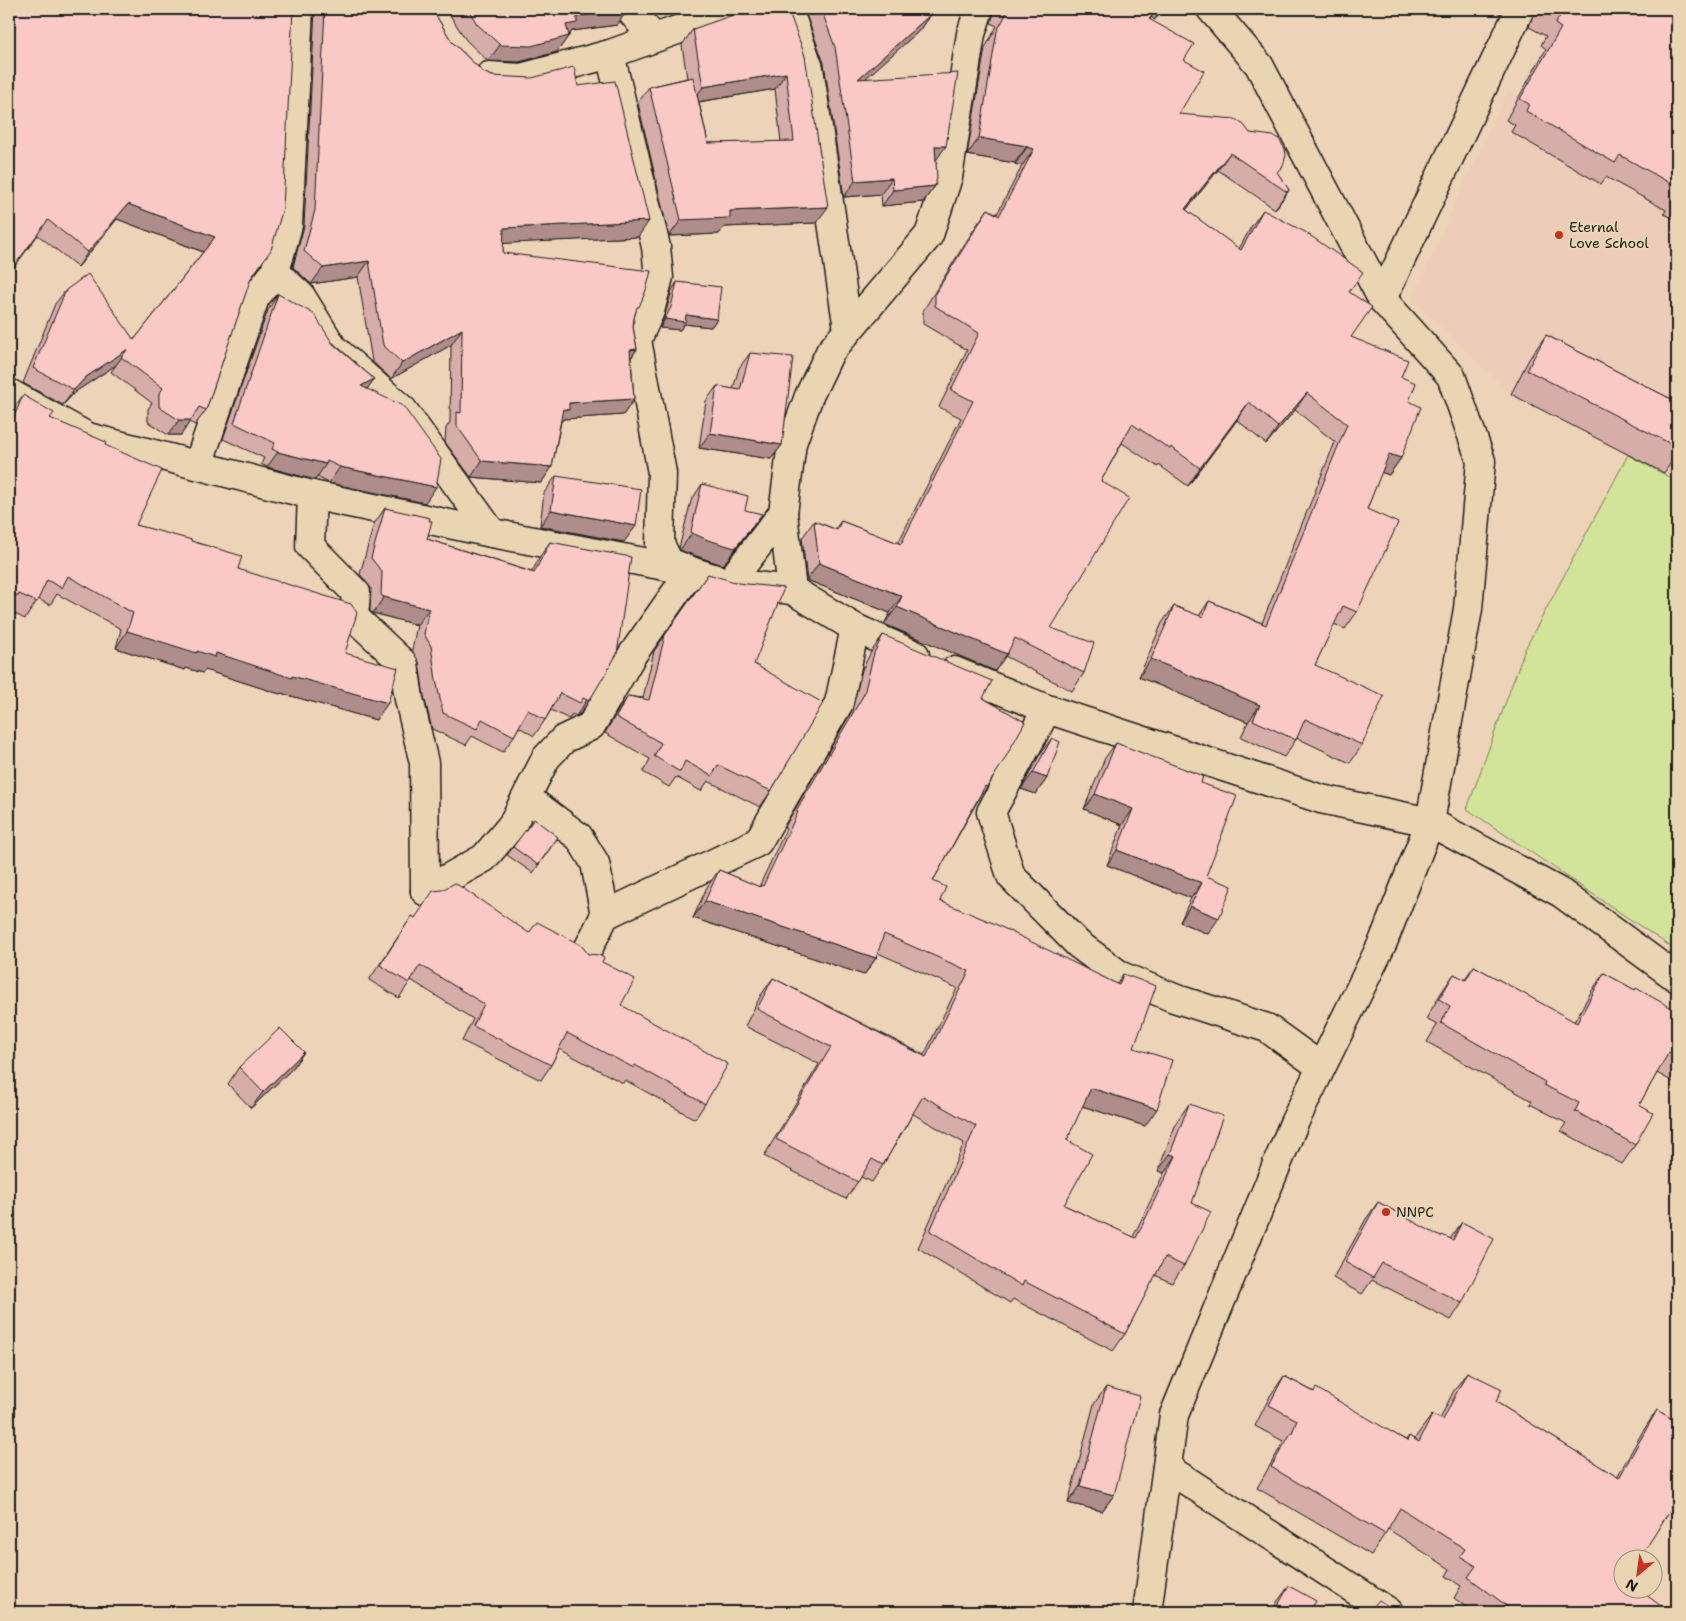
<svg xmlns="http://www.w3.org/2000/svg" width="1686" height="1621" font-family="'Shantell Sans',sans-serif">
<style>
.built{fill:#edccb9}
.garden{fill:#d2e499;stroke:#77805a}
.lines{fill:none;stroke-linecap:round;stroke-linejoin:round}
.minor-casing{stroke:#1c1c1c;stroke-width:31}
.tertiary-casing{stroke:#1c1c1c;stroke-width:31}
.minor{stroke:#ead5b3;stroke-width:28}
.tertiary{stroke:#ead5b3;stroke-width:28}
.wall{fill:#d7adaa;stroke:#1c1c1c;fill-rule:evenodd}
.shaded-wall{fill:#af8d8b;stroke:#1c1c1c}
.building{fill:#fac9c6;stroke:#1c1c1c}
.poi-dot{fill:#c8321e;stroke:#ead5b3;stroke-width:2}
.labels{text-anchor:middle;dominant-baseline:central;stroke-width:4;stroke-linejoin:round;paint-order:stroke}
.poi-label{font-size:14px;fill:#1c1c1c;stroke:#ead5b3;text-anchor:start}
</style>
<rect width="100%" height="100%" fill="#edd3b7"/>
<filter id="ink" filterUnits="userSpaceOnUse"><feTurbulence type="fractalNoise" baseFrequency=".02" numOctaves="2"/><feDisplacementMap in="SourceGraphic" scale="10" xChannelSelector="R" yChannelSelector="G"/><feConvolveMatrix kernelMatrix="1 2 1 2 8 2 1 2 1" color-interpolation-filters="sRGB"/></filter>
<g filter="url(#ink)">
<!-- built -->
<path class="built" d="M1537,64L1677,136V481L1511,394L1412,299L1507,92L1520,96Z"/>
<!-- garden -->
<path class="garden" d="M1628,455L1677,481V951L1467,809L1525,649Z"/>
<g class="lines">
<defs>
<g id="minor">
<path d="M629,9L654,38"/>
<path d="M788,9L809,68L848,329"/>
<path d="M489,76L521,78L610,54L736,9"/>
<path d="M275,272L301,296L333,348L403,410L492,533"/>
<path d="M1382,299L1520,9"/>
<path d="M9,393L88,437L312,495L492,533L691,571L729,583L792,590L855,628L915,655"/>
<path d="M198,465L255,298L275,272L288,225L299,9"/>
<path d="M312,495L310,546L356,593L354,617L404,664L409,699L424,763L425,891"/>
<path d="M729,583L783,513"/>
<path d="M792,590L783,513L792,443L809,396L830,352L929,235L948,177L971,34L979,9"/>
<path d="M954,671L1047,709L991,812L1011,876L1078,944L1121,976L1174,998L1267,1028L1321,1067"/>
<path d="M1047,709L1321,799L1430,822L1561,893L1677,978"/>
<path d="M527,798L579,837L595,863L605,915"/>
<path d="M425,891L484,858L512,825L546,758L564,739L591,726L632,655L691,571L669,562L660,544L662,473L637,340L650,311L659,277L656,247L610,54"/>
<path d="M585,955L605,915L758,842L839,703L855,628"/>
<path d="M1167,1468L1389,1612"/>
</g>
<path id="tertiary" d="M1147,1612L1174,1415L1294,1123L1383,942L1430,822L1468,609L1481,461L1451,376L1382,299L1259,65L1211,9"/>
</defs>
<!-- minor casing -->
<use href="#minor" class="minor-casing"/>
<!-- tertiary casing -->
<use href="#tertiary" class="tertiary-casing"/>
<!-- minor -->
<use href="#minor" class="minor"/>
<!-- tertiary -->
<use href="#tertiary" class="tertiary"/>
</g>
<!-- wall -->
<g class="wall">
<path d="M9,9L250,279L206,410L195,425L189,422L181,435H168L148,422V409L152,403L111,372L116,365L75,392L63,405L23,383L55,304L66,290L134,340L203,252L117,219L78,267L38,235L9,274Z"/>
<path d="M315,9H432L452,42L483,72L492,76L578,86L638,237L503,243V253L636,311L634,318L633,327L637,349L631,358L634,399L623,415L563,419L561,422L552,467L541,483L471,477L445,442L446,428L450,422L451,345L391,379L372,361L358,277L311,284L293,267L304,226Z"/>
<path d="M446,9H628L617,25L572,31L557,52L519,62L488,61L466,40Z"/>
<path d="M649,9H690L677,14L676,11L655,15Z"/>
<path d="M788,9L816,223L724,227L719,234L669,236L638,103L649,87L687,78L682,45L693,29ZM775,89L781,142L708,143L699,102Z"/>
<path d="M804,9H924L930,15L919,31L865,78L936,160L935,186L923,202L882,206L881,194L844,197L824,63Z"/>
<path d="M995,9H1140L1146,12L1143,9H1166L1154,20L1152,17L1150,19L1184,60L1179,114L1278,174L1289,190L1275,209L1218,170L1186,210L1239,249L1251,227L1263,210L1349,292L1351,337L1401,377L1409,401L1401,458L1389,475L1381,472L1367,509L1357,612L1345,629L1334,624L1315,665L1362,745L1350,763L1297,738L1284,757L1241,737L1248,722L1139,677L1162,623L1174,606L1199,616L1209,601L1262,623L1335,442L1295,410L1266,444L1237,420L1188,486L1159,465L1158,467L1122,443L1101,481L1051,628L1084,673L1072,691L1005,656L995,671L884,624L890,613L807,580L802,538L814,521L835,529L841,521L898,543L961,418L939,407L967,350L923,324V311L976,226L988,209L997,214L1022,166L1015,164V163L967,155L985,48L997,26L991,23Z"/>
<path d="M1490,9H1504L1501,14Z"/>
<path d="M1535,9H1677V220L1664,214L1666,210L1606,177L1601,184L1511,132L1515,125L1506,120L1546,49L1541,45L1546,36L1529,27Z"/>
<path d="M677,282L717,319L711,327L684,324L680,330L660,328L665,315L672,290Z"/>
<path d="M278,294L374,379L367,389L425,503L329,483L317,477L315,480L267,467L261,464L264,458L223,439L268,310Z"/>
<path d="M1546,335L1677,402V454L1664,473L1511,394L1529,359Z"/>
<path d="M750,353L782,445L771,459L699,448L706,401L717,386L733,389L739,368Z"/>
<path d="M23,395L50,419L105,445L136,525L191,541L238,569L345,653L376,720L281,693L280,694L205,670L203,673L186,668L185,670L116,648L121,629L57,594L50,605L38,599L25,619L9,611V418L11,412Z"/>
<path d="M556,476L624,542L540,526L544,493Z"/>
<path d="M702,484L745,510L750,530L723,565L696,556L680,550L679,548L691,501Z"/>
<path d="M385,508L427,539L532,572L539,558L550,542L617,654L580,714L576,716L572,714L569,719L551,710L545,720L534,736L519,727L514,736L503,752L472,736L466,745L432,729L424,696L419,662L412,650L417,625L373,613L370,611L371,588L360,574L374,524Z"/>
<path d="M708,574L754,664L771,791L760,807L708,781L701,791L676,777L669,787L643,772L650,759L605,733L618,711L628,696L643,698L654,651Z"/>
<path d="M883,635L983,698L987,787L977,802L933,881L940,901L1117,984L1123,974L1145,1126L1082,1106L1067,1140L1064,1205L1133,1237L1164,1173L1158,1171L1177,1121L1189,1104L1192,1203L1184,1266L1172,1283L1155,1275L1125,1334L1113,1351L1013,1299L1010,1303L918,1248L964,1143L913,1114L883,1165L872,1182L861,1177L846,1199L764,1156L819,1064L745,1026L761,995L773,978L924,1055L957,988L878,953L876,958L864,975L693,918L707,887L719,870L759,887L786,829L784,828L852,711L862,670L871,652Z"/>
<path d="M1052,738L1047,778L1036,794L1021,789L1040,754Z"/>
<path d="M1116,743L1201,783L1208,934L1180,922L1191,898L1107,865L1122,825L1084,809L1105,758Z"/>
<path d="M558,837L533,873L507,855L513,847Z"/>
<path d="M412,916L415,918L529,933L588,954L602,962L621,1005L705,1104L695,1119L625,1080L623,1083L559,1049L551,1065L541,1080L462,1041L473,1019L411,980L399,998L369,980Z"/>
<path d="M1474,966L1574,1022L1591,992L1604,973L1635,990L1677,1011V1084L1657,1073L1639,1105L1635,1145L1622,1164L1561,1131L1566,1123L1530,1104L1532,1101L1427,1042L1437,1025L1426,1019L1441,993L1454,974L1464,980Z"/>
<path d="M304,1052L292,1069L251,1108L228,1084L239,1067Z"/>
<path d="M1378,1202L1440,1237L1450,1239L1462,1222V1303L1451,1320L1372,1280L1362,1294L1333,1278L1366,1219Z"/>
<path d="M1467,1372L1496,1402L1617,1477L1643,1431L1657,1410L1677,1422V1513L1671,1509L1624,1558V1588L1669,1612H1473L1454,1598L1461,1586L1446,1576L1450,1569L1388,1529L1371,1555L1257,1488L1280,1448L1283,1441L1255,1426L1270,1396L1284,1376L1406,1440L1409,1436L1415,1440L1417,1435L1432,1415L1440,1419L1453,1392Z"/>
<path d="M1106,1387L1114,1495L1102,1511L1068,1503L1094,1404Z"/>
<path d="M1289,1586L1309,1612H1272L1277,1602Z"/>
</g>
<!-- shaded-wall -->
<g class="shaded-wall">
<path d="M628,9L617,25L572,31L557,52L519,62L488,61L500,45L566,25L577,16Z"/>
<path d="M659,9H677L676,11L655,15Z"/>
<path d="M680,9H690L677,14Z"/>
<path d="M1162,9H1166L1154,20Z"/>
<path d="M930,15L919,31L847,95L858,79Z"/>
<path d="M786,73L775,89L691,103L703,87Z"/>
<path d="M979,138L1027,146L1015,163L967,155Z"/>
<path d="M935,146H946L935,162Z"/>
<path d="M1027,147L1034,149L1022,166L1015,164Z"/>
<path d="M1230,153L1218,170L1173,226L1185,209Z"/>
<path d="M892,178L881,194L844,197L855,181Z"/>
<path d="M935,186L923,202L882,206L893,190Z"/>
<path d="M1289,190L1277,207L1275,209L1287,192Z"/>
<path d="M128,204L215,237L204,252L117,219L78,267L88,252Z"/>
<path d="M828,207L816,223L724,227L719,234L669,236L681,220L730,211Z"/>
<path d="M649,221L638,237L492,244L504,228Z"/>
<path d="M369,261L358,277L311,284L323,268Z"/>
<path d="M686,315L717,319L711,327L684,324L680,330L660,328L665,319Z"/>
<path d="M462,329L451,345L391,379L402,363Z"/>
<path d="M128,349L116,365L75,392L63,405L74,390L86,377Z"/>
<path d="M637,349L626,365L630,350Z"/>
<path d="M374,379L363,395L361,386Z"/>
<path d="M1307,393L1295,410L1266,444L1278,427Z"/>
<path d="M634,399L623,415L563,419L558,426L563,409L569,403Z"/>
<path d="M1249,402L1237,420L1188,486L1200,468Z"/>
<path d="M179,420H191L181,435H168Z"/>
<path d="M710,433L782,445L771,459L699,448Z"/>
<path d="M278,452L326,464L315,480L267,467Z"/>
<path d="M1389,454L1401,458L1389,475L1377,471Z"/>
<path d="M482,461L552,467L541,483L471,477Z"/>
<path d="M340,467L436,487L425,503L329,483Z"/>
<path d="M551,510L636,526L624,542L540,526Z"/>
<path d="M762,514L750,530L723,565L696,556L680,550L692,533Z"/>
<path d="M819,563L902,596L890,613L807,580Z"/>
<path d="M384,597L429,609L417,625L373,613Z"/>
<path d="M897,607L1007,654L995,671L884,624Z"/>
<path d="M127,631L197,651L216,653L388,703L376,720L281,693L280,694L205,670L203,673L186,668L185,670L116,648Z"/>
<path d="M1151,659L1260,705L1248,722L1139,677Z"/>
<path d="M591,698L580,714L576,716L587,700Z"/>
<path d="M1033,773L1047,778L1036,794L1021,789Z"/>
<path d="M1095,794L1133,809L1122,825L1084,809Z"/>
<path d="M1117,850L1202,883L1191,898L1107,865Z"/>
<path d="M705,901L876,958L864,975L693,918Z"/>
<path d="M1190,906L1219,918L1208,934L1180,922Z"/>
<path d="M304,1052L292,1069L251,1108L263,1092Z"/>
<path d="M1091,1088L1157,1109L1145,1126L1079,1105Z"/>
<path d="M1170,1154L1176,1156L1164,1173L1158,1171Z"/>
<path d="M1080,1486L1114,1495L1102,1511L1068,1503Z"/>
</g>
<!-- building -->
<g class="building">
<path d="M9,9H293L283,208L271,250L251,278L206,410L199,407L191,420H179L159,407V394L163,388L121,357L128,349L86,377L74,390L33,368L66,290L88,274L134,340L215,237L128,204L88,252L48,220L9,273Z"/>
<path d="M325,9H432L452,42L483,72L492,76L532,78L574,67L578,86L615,81L649,221L504,228L503,253L651,271L646,290L639,307H637L634,318L633,327L637,349L630,350L634,399L569,403V410L563,409L552,467L482,461L457,426V412L461,413L462,329L402,363L383,345L369,261L323,268L304,251L315,210Z"/>
<path d="M468,9H627L577,16V23L566,25L569,36L531,46L500,45L477,24Z"/>
<path d="M750,9H788L805,56L828,207L730,211V218L681,220L649,87L693,77L708,143L794,141L786,73L703,87L693,29Z"/>
<path d="M821,9H924L930,15L858,79L958,73L946,146H935L937,178L935,186L893,190L892,178L855,181L835,47Z"/>
<path d="M1008,9H1140L1153,15L1149,19L1194,44L1184,60L1204,71L1179,114L1235,119L1244,125L1250,133L1273,136L1279,139L1285,149L1286,155L1283,166L1277,172L1289,190L1287,192L1230,153L1185,209L1241,250L1263,210L1305,232L1363,272L1349,292L1372,307L1351,337L1408,360L1401,377L1416,383L1409,401L1421,407L1401,458L1389,454L1367,509L1398,523L1357,612L1343,606L1315,665L1384,696L1362,745L1305,719L1296,740L1253,720L1260,705L1151,659L1174,606L1203,617L1209,601L1266,625L1347,424L1307,393L1278,427L1249,402L1200,468L1171,447L1170,449L1132,424L1101,481L1129,498L1051,628L1094,643L1084,673L1015,638L1007,654L897,607L902,596L819,563L814,521L837,530L841,521L901,544L973,401L951,390L979,333L935,306V294L988,209L999,216L1034,149L1027,147V146L979,138L997,31L1009,9Z"/>
<path d="M1548,9H1677V187L1620,155L1615,163L1526,111L1529,104L1520,99L1561,28L1555,24L1561,15Z"/>
<path d="M677,282L721,287L717,319L686,315L685,322L665,319L671,307Z"/>
<path d="M278,294L314,314L333,344L374,379L361,386L403,406L441,459L436,487L340,467L327,461L326,464L278,452L272,449L275,443L234,423Z"/>
<path d="M1546,335L1677,402V447L1527,370Z"/>
<path d="M750,353L793,357L782,445L710,433L717,386L740,390Z"/>
<path d="M23,395L54,413L50,418L106,442L105,445L162,470L136,525L192,540L191,541L242,556L238,569L351,604L357,613L345,653L398,668L388,703L292,676V678L216,653L215,657L197,651V653L127,631L133,613L68,576L62,588L47,580L37,602L19,594L18,596L9,592V429Z"/>
<path d="M556,476L641,489L636,526L551,510Z"/>
<path d="M702,484L748,496L745,510L762,514L735,548L708,540L692,533L691,531Z"/>
<path d="M385,508L430,518L429,521H432L427,539L534,573L550,542L631,557L617,654L591,698L587,700L583,698L580,703L560,693L545,720L528,710L514,736L482,719L477,729L443,713L436,680L431,646L424,634L429,609L384,597L381,595L382,572L371,558Z"/>
<path d="M708,574L738,583L784,588L754,664L823,703L771,791L718,765L712,776L685,761L680,772L654,756L661,743L616,717L628,696L649,700L665,635Z"/>
<path d="M883,635L992,681L983,698L1025,722L1003,762L987,787L985,786L933,881L946,887L940,901L993,923L1119,985L1123,974L1156,986L1134,1048L1172,1060L1157,1109L1091,1088L1067,1140L1092,1154L1064,1205L1136,1238L1176,1156L1170,1154L1189,1104L1223,1116L1192,1203L1211,1212L1184,1266L1165,1257L1125,1334L1024,1281L1022,1286L930,1231L976,1126L923,1096L883,1165L872,1159L858,1182L776,1139L831,1047L757,1009L773,978L926,1057L969,971L884,934L876,958L705,901L719,870L760,887L761,885L763,886L798,812L796,811L864,694L874,653Z"/>
<path d="M1052,738L1060,742L1047,778L1033,773Z"/>
<path d="M1116,743L1203,776L1201,783L1237,796L1206,876L1232,886L1219,918L1190,906L1202,883L1117,850L1133,809L1095,794Z"/>
<path d="M534,819L558,837L538,865L513,847Z"/>
<path d="M455,883L529,933L537,922L581,945L588,954L599,955L604,958L602,962L635,979L621,1005L728,1064L705,1104L635,1065L634,1068L567,1033L551,1065L473,1026L484,1004L420,965L409,983L380,965L412,916L415,918L433,891L442,890Z"/>
<path d="M1474,966L1577,1023L1604,973L1635,990L1636,988L1677,1011V1057L1669,1052L1639,1105L1653,1113L1635,1145L1575,1111L1579,1103L1544,1085L1545,1082L1441,1023L1450,1006L1439,999L1454,974L1466,980Z"/>
<path d="M280,1028L304,1052L263,1092L239,1067Z"/>
<path d="M1378,1202L1441,1237L1442,1235L1453,1240L1462,1222L1494,1239L1462,1303L1382,1263L1373,1278L1345,1262Z"/>
<path d="M1467,1372L1502,1389L1496,1402L1619,1478L1657,1410L1677,1422V1499L1640,1558H1624V1588H1637L1669,1612H1515L1468,1577L1476,1566L1460,1556L1465,1549L1400,1508L1385,1534L1271,1467L1291,1433H1292L1297,1420L1269,1405L1284,1376L1314,1392L1316,1388L1407,1441L1409,1436L1419,1442L1432,1415L1443,1420Z"/>
<path d="M1106,1387L1140,1396L1114,1495L1080,1486Z"/>
<path d="M1289,1586L1316,1601L1309,1612H1274Z"/>
<path d="M1379,1600L1396,1612H1369Z"/>
</g>
</g>
<!-- markers -->
<g class="poi-dot">
<circle cx="1559" cy="235" r="5"/>
<circle cx="1386" cy="1212" r="5"/>
</g>
<g class="labels">
<!-- poi labels -->
<g class="poi-label">
<text x="1569" y="227">Eternal<tspan x="1569" dy="16">Love School</tspan></text>
<text x="1396" y="1212">NNPC</text>
</g>
</g>
<!-- margin -->
<rect width="1686" height="1621" fill="none" stroke="#ead5b3" stroke-width="30"/>
<rect x="15" y="15" width="1656" height="1591" fill="none" stroke="#1c1c1c" stroke-width="2" filter="url(#ink)"/>
<!-- north arrow -->
<g transform="translate(1638 1574) rotate(209)"><circle r="24" fill="#ead5b3" stroke="#988b77"/>
<path d="M0-4L9 19L0 12L-9 19Z" fill="#c8321e"/>
<text y="-8" font-size="14" font-weight="bold" text-anchor="middle" fill="#1c1c1c">N</text>
</g>
</svg>
